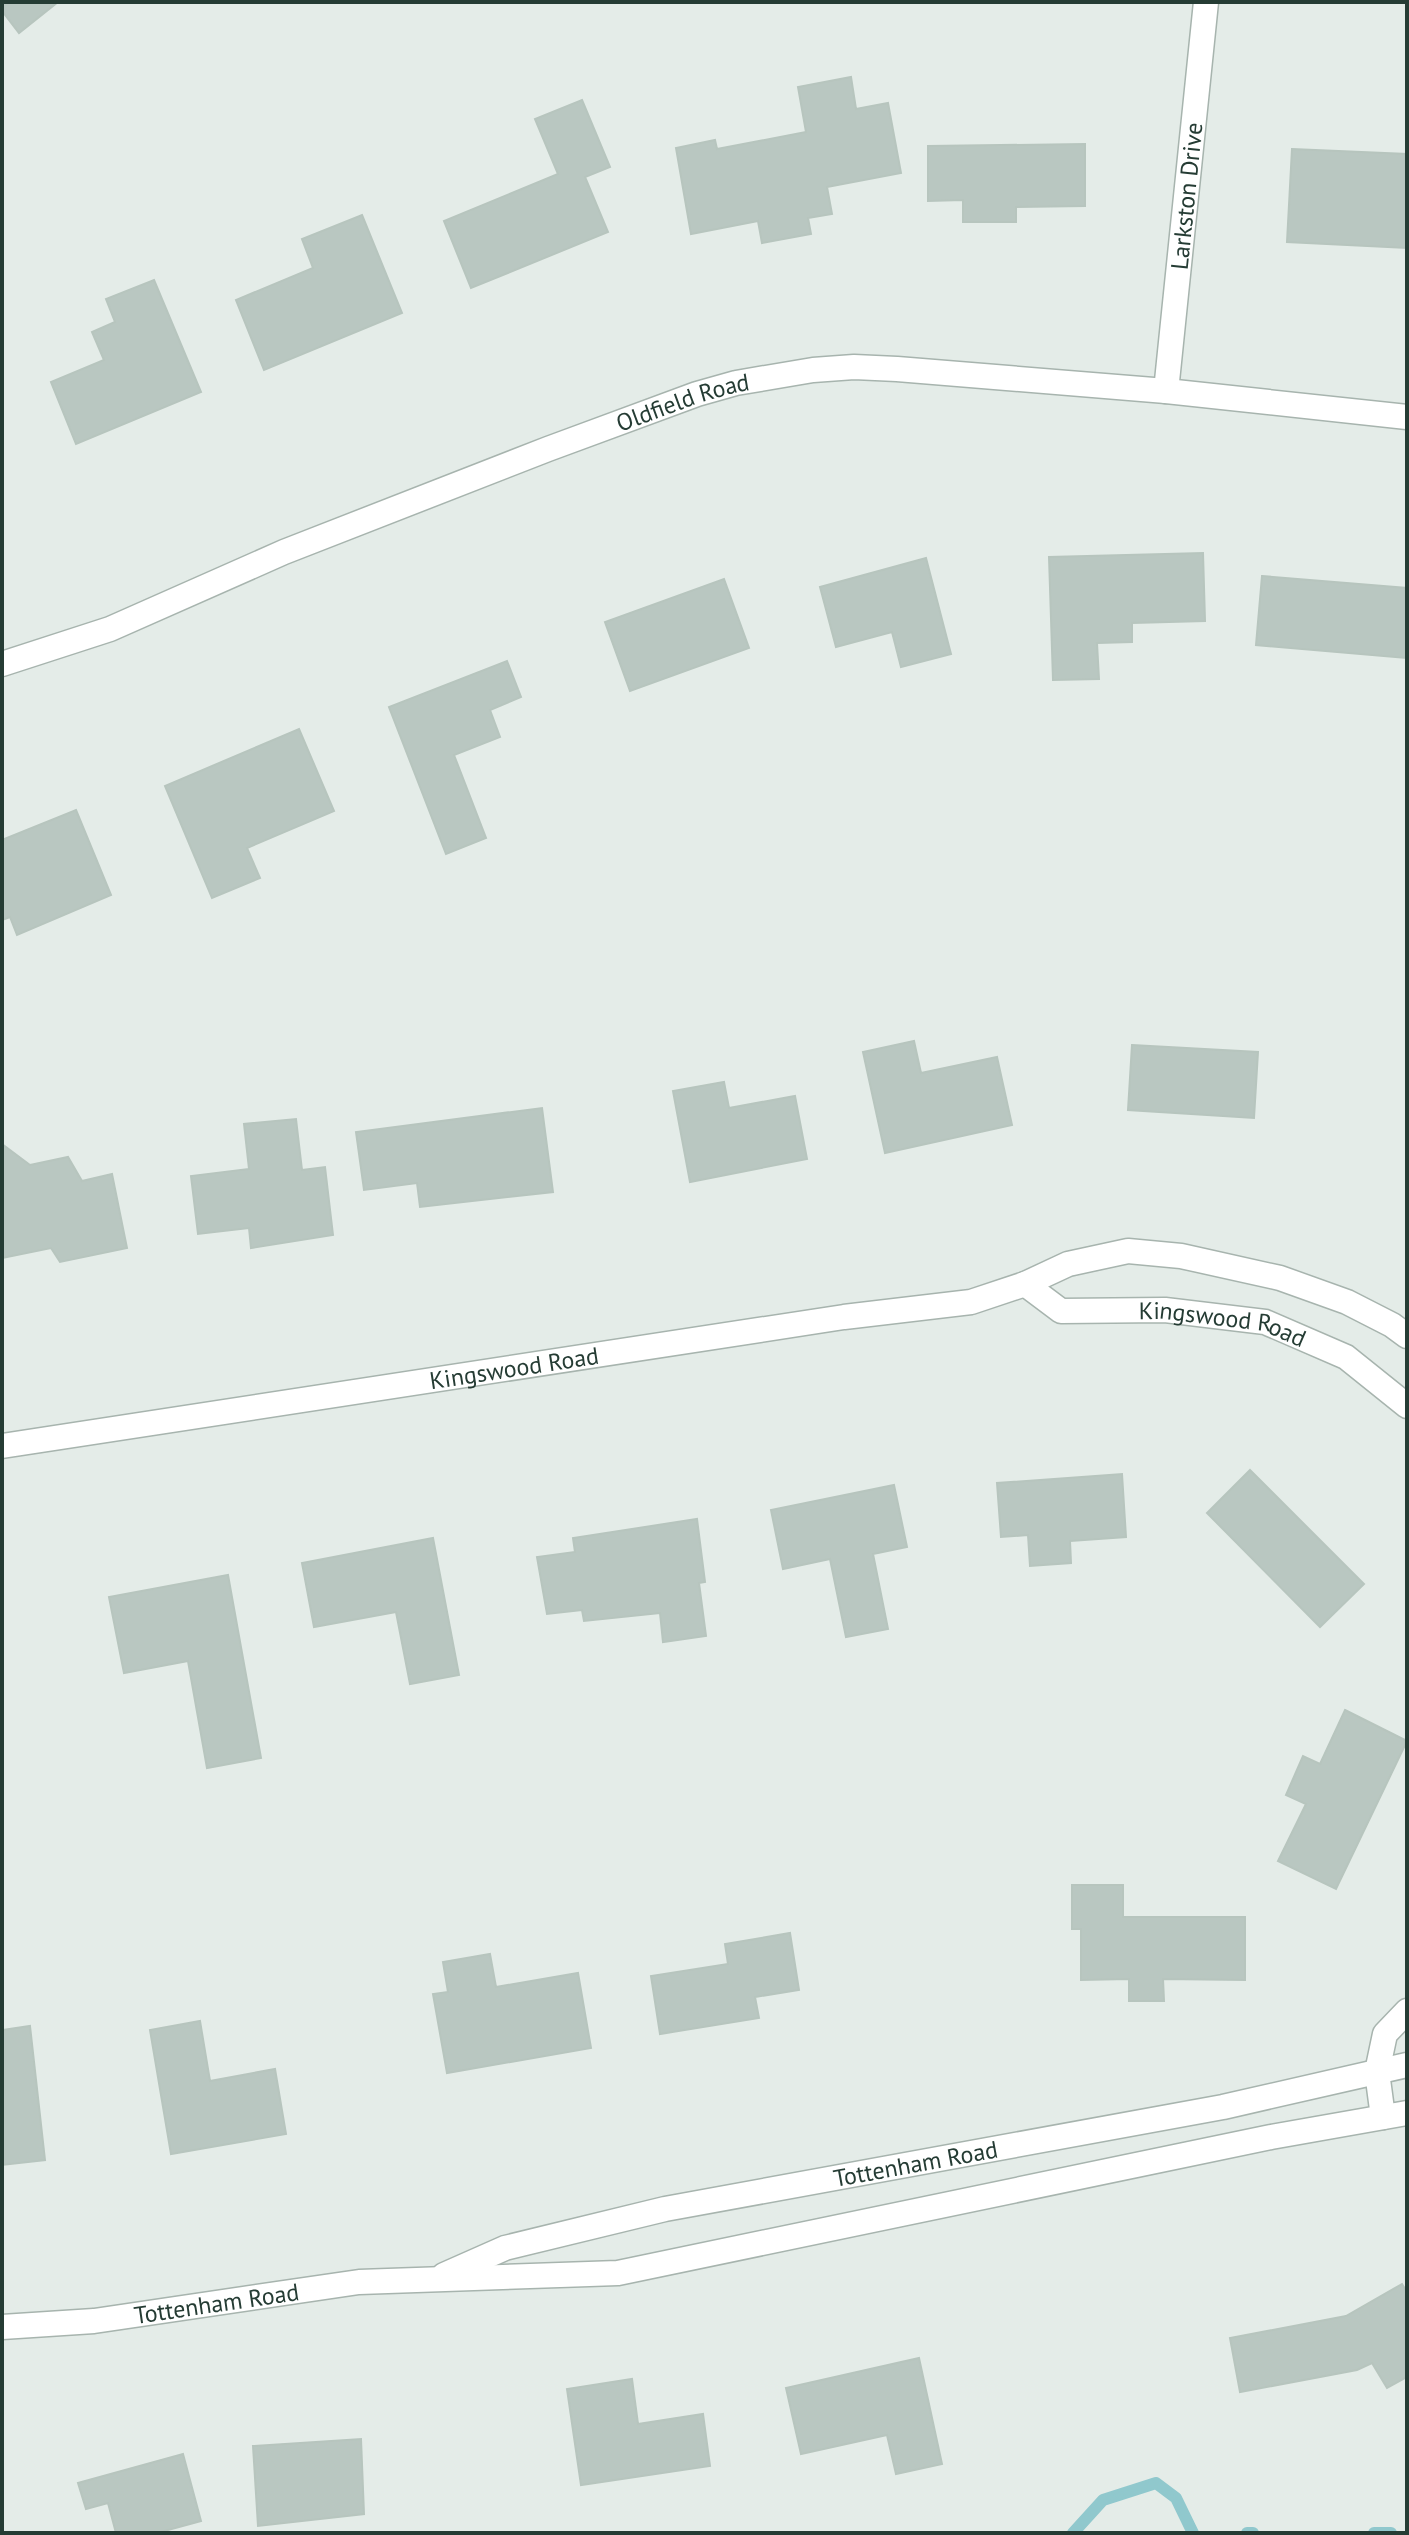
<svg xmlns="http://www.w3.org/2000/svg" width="1409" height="2535" font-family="'PT Sans',sans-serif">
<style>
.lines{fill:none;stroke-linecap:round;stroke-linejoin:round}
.stream{stroke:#90c8cd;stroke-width:12}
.building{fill:#b9c7c1;stroke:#b7c5be;stroke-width:2}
.minor-casing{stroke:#a7b4ae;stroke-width:27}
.minor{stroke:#fff;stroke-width:24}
.labels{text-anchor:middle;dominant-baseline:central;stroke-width:6;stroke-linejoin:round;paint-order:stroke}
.street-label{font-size:24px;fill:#253c34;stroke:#f4f9f6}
</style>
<rect width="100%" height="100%" fill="#e4ece8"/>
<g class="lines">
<!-- stream -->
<g class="stream">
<path d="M1073,2533L1103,2500L1156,2483L1176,2498L1193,2533"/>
<path d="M1247,2533H1253"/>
<path d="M1374,2533H1391"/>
</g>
</g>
<!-- building -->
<g class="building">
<path d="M2,2H58L19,33L2,11Z"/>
<path d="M851,77L856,109L888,103L901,173L827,187L832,214L808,218L811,234L762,243L758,221L691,234L676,148L715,140L717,149L806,132L798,87Z"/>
<path d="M582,100L610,167L585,177L608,232L471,288L444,221L558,174L535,119Z"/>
<path d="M1085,144V206L1016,207V222H963V200L928,201V146Z"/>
<path d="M1292,149L1407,154V248L1287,242Z"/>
<path d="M362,215L402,313L264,370L236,300L313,268L302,239Z"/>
<path d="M154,280L201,392L76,444L51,382L104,360L92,332L115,322L106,299Z"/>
<path d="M1203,553L1205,621L1132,623V642L1097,643L1099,679L1053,680L1049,557Z"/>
<path d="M926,558L951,654L901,667L892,632L836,647L820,587Z"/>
<path d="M1262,576L1407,588L1406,658L1256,645Z"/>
<path d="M724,579L749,648L630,691L605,622Z"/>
<path d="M507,661L521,697L490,710L500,737L454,755L486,838L446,854L389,707Z"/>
<path d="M299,729L334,811L247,848L260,878L212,898L165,786Z"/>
<path d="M76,810L111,895L17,935L10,917L2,920V840Z"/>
<path d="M914,1041L921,1073L997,1057L1012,1125L885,1153L863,1052Z"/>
<path d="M1132,1045L1258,1052L1254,1118L1128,1110Z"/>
<path d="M724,1082L729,1108L795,1096L807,1159L690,1182L673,1091Z"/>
<path d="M542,1108L553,1192L420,1207L417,1183L364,1190L356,1132Z"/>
<path d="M296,1119L302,1170L325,1167L333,1235L251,1248L249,1228L198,1234L191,1176L249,1169L244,1124Z"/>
<path d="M2,1144L30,1165L68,1157L82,1181L112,1174L127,1248L60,1262L51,1248L2,1258Z"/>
<path d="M1250,1470L1364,1584L1320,1627L1207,1513Z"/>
<path d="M1122,1474L1126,1537L1070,1541L1071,1563L1030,1566L1028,1535L1001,1537L997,1483Z"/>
<path d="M894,1485L907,1547L873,1554L888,1629L846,1637L830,1559L783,1569L771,1510Z"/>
<path d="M697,1519L705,1582L699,1583L706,1636L663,1642L660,1613L584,1621L582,1610L547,1614L537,1557L575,1552L573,1538Z"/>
<path d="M433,1538L459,1675L410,1684L396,1612L314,1627L302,1563Z"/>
<path d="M228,1575L261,1758L207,1768L188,1661L124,1673L109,1597Z"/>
<path d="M1345,1710L1407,1741L1336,1889L1278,1861L1306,1804L1286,1795L1303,1756L1320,1764Z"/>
<path d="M1072,1885H1123V1917H1245V1980L1163,1979L1164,2001H1129V1979L1081,1980V1929H1072Z"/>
<path d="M790,1933L799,1990L755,1997L759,2018L660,2034L651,1976L728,1964L725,1944Z"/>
<path d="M490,1954L496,1987L578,1973L591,2048L447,2073L433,1994L448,1992L443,1962Z"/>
<path d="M200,2021L210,2081L275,2069L286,2134L171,2154L150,2030Z"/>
<path d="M30,2026L45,2160L2,2165V2030Z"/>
<path d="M1402,2284L1407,2292V2377L1387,2388L1372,2363L1357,2370L1240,2392L1230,2338L1346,2316Z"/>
<path d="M919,2358L942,2464L896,2474L887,2435L801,2454L786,2388Z"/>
<path d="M632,2379L638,2424L703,2414L710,2466L581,2485L567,2389Z"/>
<path d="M361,2439L364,2514L258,2526L253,2446Z"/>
<path d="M183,2454L201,2521L157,2533H116L108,2503L86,2509L78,2483Z"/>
</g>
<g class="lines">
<defs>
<g id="minor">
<path id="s1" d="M1166,391L1206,2"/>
<path id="s2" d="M2,664L110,629L284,552L548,449L697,394L736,383L813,370L854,367L897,369L1166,391L1407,417"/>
<path id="s3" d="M1025,1284L1061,1311L1165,1310L1265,1322L1346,1357L1407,1406"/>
<path id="s4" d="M2,1446L844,1317L971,1302L1025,1284L1068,1264L1128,1251L1181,1256L1280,1278L1347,1302L1392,1325L1407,1336"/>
<path d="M1383,2117L1377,2072L1385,2034L1407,2011"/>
<path id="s5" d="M444,2275L505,2248L665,2209L1223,2107L1407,2065"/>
<path id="s6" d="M2,2327L94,2321L359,2282L618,2273L1271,2137L1407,2113"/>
</g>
</defs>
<!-- minor casing -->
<use href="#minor" class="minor-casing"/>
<!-- minor -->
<use href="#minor" class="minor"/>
</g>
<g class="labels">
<!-- street labels -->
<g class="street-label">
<text stroke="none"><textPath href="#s1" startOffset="196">Larkston Drive</textPath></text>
<text stroke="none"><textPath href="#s2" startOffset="730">Oldfield Road</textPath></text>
<text stroke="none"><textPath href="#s3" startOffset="208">Kingswood Road</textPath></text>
<text stroke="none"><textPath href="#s4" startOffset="518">Kingswood Road</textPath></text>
<text stroke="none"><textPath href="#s5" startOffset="486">Tottenham Road</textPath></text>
<text stroke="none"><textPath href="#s6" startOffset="216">Tottenham Road</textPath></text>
</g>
</g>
<!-- border -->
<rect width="1409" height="2535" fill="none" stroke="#253c34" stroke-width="8"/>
</svg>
